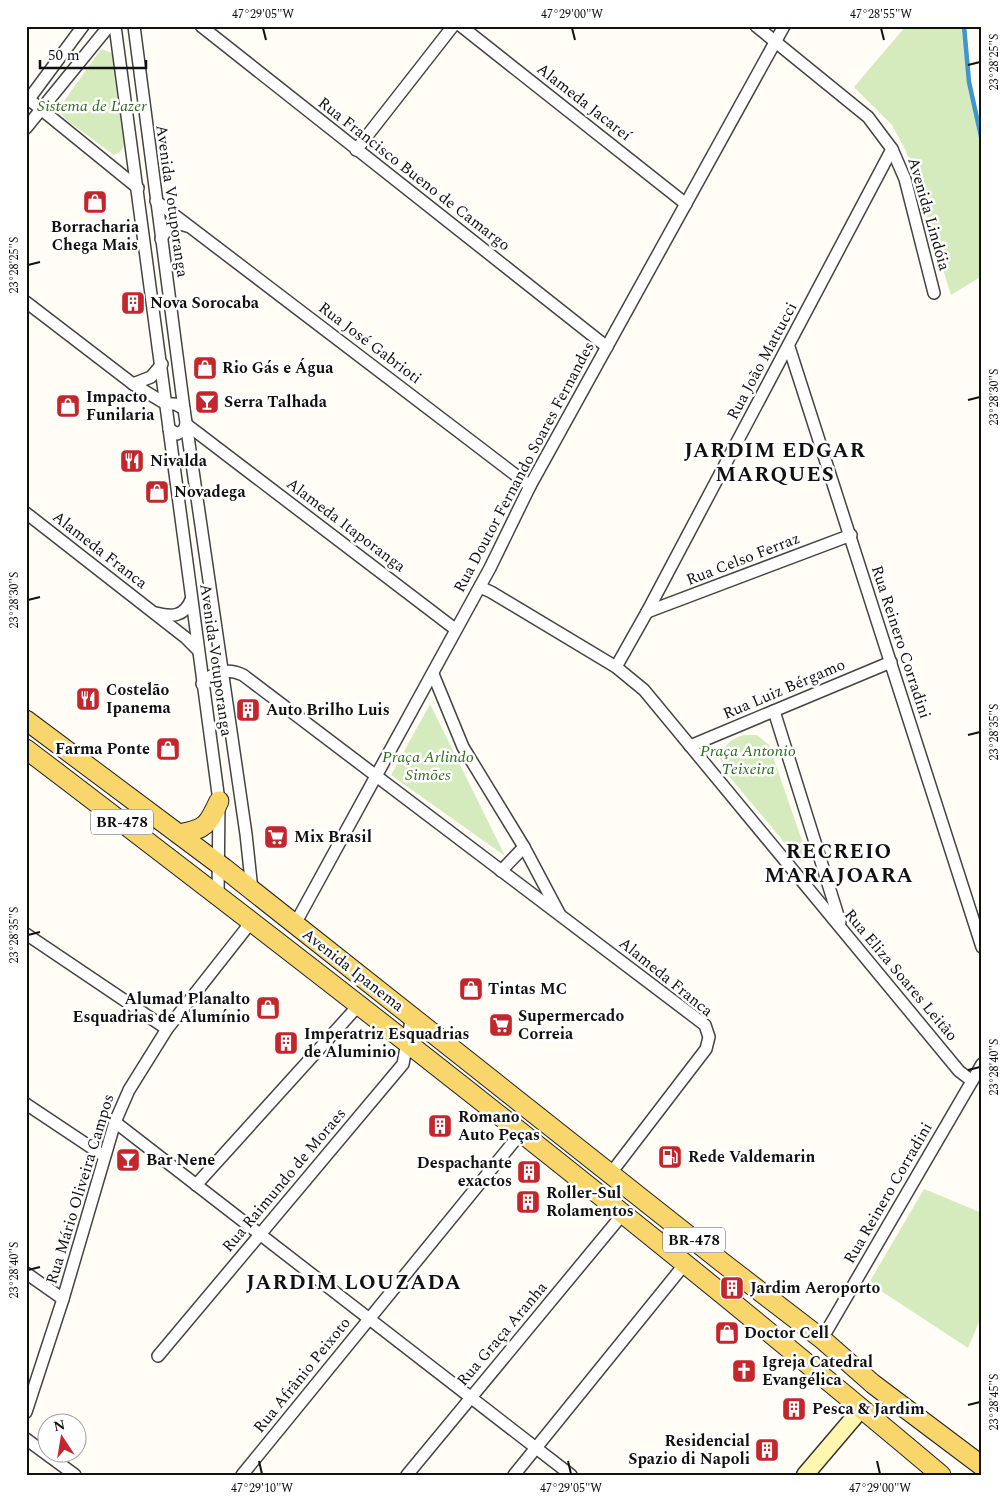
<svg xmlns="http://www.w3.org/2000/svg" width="1008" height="1501" font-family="Spectral,serif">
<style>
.grass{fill:#d5ebbd}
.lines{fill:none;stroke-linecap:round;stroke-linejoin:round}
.stream{stroke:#3f96cf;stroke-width:4.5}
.minor-casing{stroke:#444;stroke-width:14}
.secondary-casing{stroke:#333;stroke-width:19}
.primary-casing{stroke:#222;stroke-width:21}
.minor{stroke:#fff;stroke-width:11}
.secondary{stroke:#fff6b0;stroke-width:16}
.primary{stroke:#f9d66b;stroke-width:19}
.ticks{fill:none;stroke:#111;stroke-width:2}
.labels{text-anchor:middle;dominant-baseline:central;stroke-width:5;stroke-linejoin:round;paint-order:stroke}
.shield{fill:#fff;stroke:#585858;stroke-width:1}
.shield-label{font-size:15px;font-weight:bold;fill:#111}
.street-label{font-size:16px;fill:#111;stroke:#fff}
.park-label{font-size:16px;font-style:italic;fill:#2f6b1f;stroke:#fff}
.poi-label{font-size:16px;font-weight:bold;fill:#111;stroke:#fff;text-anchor:start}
.district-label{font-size:21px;font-weight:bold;letter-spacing:1px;fill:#111;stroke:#fff}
.neatline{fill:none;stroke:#111;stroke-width:2}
.ticks-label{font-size:12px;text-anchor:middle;fill:#111}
</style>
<rect width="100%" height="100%" fill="#fffdf5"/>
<!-- grass -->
<g class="grass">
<path d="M906,26H964L970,85L982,141V276L951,295L906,151L892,125L854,87Z"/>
<path d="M101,49L112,53L124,146L120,152L114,155L65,119L61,112L62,104Z"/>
<path d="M430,704L505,856L391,775Z"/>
<path d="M744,735H757L769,745L808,858L805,861H800L727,774L720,759C725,744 729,740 744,735Z"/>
<path d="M924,1189L982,1213V1315L968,1348L869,1283Z"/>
</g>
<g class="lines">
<!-- stream -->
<path class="stream" d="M964,26L969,82L982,141"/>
<defs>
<g id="minor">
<path d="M115,26L219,801L218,896"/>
<path d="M134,26L184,409L246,834L252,890"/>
<path d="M201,26L607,347"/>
<path d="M461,26L686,204"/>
<path d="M756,26L868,117L892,149L905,179L934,293"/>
<path d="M26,97L138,188"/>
<path d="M26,103L83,26"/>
<path d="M26,128L109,26"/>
<path d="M356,150L453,26"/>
<path d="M156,201L530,486"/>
<path d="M161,239L168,227L180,224L187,226"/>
<path d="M26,302L133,384L166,404H175L184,409"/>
<path d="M789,347L982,947"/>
<path d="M133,384L151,377L162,364"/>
<path d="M169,429L177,434L184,430L186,424L455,629"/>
<path d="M26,513L186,638L198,650"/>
<path d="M480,587L491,592L616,667L644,690L959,1071L972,1081"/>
<path d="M647,612L851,535"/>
<path d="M156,613C172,617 184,617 191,600"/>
<path d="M616,667L647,612L892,149"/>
<path d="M433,674L463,747L524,847L559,913"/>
<path d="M202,684C213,671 228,668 243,675L705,1025L709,1037L706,1049L611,1173"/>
<path d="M774,711L840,922"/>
<path d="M690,746L891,662"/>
<path d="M501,871L524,847"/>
<path d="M295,924L490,568L530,486L784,26"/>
<path d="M26,934L167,1029"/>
<path d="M26,1104L104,1156"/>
<path d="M115,1122L571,1475"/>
<path d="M196,1185L358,1006"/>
<path d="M26,1273L63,1299"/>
<path d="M822,1339L982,1064"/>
<path d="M158,1356L403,1064L412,1015"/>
<path d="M26,1412L63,1299L115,1122L129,1090L167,1029L252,921"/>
<path d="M26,1439L75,1475"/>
<path d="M242,1475L520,1134"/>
<path d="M407,1475L622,1215"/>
<path d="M514,1475L684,1265"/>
</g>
<path id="secondary" d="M805,1475L862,1408"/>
<g id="primary">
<path d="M26,720L224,868L723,1263L822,1339L873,1384L982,1466"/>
<path d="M26,749C336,985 643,1224 941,1475"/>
<path d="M179,834C206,829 208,825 219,801"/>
</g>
</defs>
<!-- minor casing -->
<use href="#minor" class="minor-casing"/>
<!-- secondary casing -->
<use href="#secondary" class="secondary-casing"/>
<!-- primary casing -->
<use href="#primary" class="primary-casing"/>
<!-- minor -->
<use href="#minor" class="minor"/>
<!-- secondary -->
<use href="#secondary" class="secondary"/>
<!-- primary -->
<use href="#primary" class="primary"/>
</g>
<!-- ticks -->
<path class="ticks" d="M263,28L266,40M572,28L575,40M881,28L884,40M968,65L980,62M28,265L40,262M968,400L980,397M28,600L40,597M968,735L980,732M28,935L40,932M968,1070L980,1067M28,1270L40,1267M968,1405L980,1402M259,1461L262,1474M568,1461L571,1474M877,1461L880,1474"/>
<!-- icons -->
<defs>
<symbol id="shop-square" viewBox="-11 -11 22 22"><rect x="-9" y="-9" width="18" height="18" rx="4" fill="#c4262e" stroke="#fff"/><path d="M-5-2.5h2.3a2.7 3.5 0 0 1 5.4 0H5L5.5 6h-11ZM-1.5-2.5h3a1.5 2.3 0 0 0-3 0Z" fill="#fff"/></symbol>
<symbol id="building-square" viewBox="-11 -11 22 22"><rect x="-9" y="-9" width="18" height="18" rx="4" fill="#c4262e" stroke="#fff"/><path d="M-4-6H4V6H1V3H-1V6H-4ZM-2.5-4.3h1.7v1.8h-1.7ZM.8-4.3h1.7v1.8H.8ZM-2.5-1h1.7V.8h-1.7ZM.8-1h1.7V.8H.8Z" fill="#fff"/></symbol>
<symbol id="bar-square" viewBox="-11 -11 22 22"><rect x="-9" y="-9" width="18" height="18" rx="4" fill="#c4262e" stroke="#fff"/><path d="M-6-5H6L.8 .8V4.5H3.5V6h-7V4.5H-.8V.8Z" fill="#fff"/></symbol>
<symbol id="restaurant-square" viewBox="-11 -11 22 22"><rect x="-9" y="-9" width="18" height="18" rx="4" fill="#c4262e" stroke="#fff"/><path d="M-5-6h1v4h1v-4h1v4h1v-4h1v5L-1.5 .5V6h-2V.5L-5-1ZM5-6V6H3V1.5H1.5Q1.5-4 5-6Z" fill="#fff"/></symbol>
<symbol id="supermarket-square" viewBox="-11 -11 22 22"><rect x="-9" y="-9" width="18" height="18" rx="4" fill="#c4262e" stroke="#fff"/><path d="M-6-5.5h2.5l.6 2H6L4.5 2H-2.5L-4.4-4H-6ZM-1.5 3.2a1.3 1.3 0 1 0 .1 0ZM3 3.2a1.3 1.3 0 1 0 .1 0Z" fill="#fff"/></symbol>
<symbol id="fuel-square" viewBox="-11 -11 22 22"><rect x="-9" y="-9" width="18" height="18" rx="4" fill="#c4262e" stroke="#fff"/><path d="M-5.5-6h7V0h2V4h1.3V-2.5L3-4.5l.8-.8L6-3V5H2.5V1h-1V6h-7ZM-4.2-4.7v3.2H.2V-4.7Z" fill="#fff"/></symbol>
<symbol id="church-square" viewBox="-11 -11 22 22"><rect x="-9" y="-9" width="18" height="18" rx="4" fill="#c4262e" stroke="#fff"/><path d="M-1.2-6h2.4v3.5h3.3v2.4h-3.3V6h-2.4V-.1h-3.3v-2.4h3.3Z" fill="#fff"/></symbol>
</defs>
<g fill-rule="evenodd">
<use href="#shop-square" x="81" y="188" width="28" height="28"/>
<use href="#building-square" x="119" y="289" width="28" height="28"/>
<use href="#shop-square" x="191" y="354" width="28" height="28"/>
<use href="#bar-square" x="193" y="388" width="28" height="28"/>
<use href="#shop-square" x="54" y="392" width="28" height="28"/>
<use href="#restaurant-square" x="118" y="447" width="28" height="28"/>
<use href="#shop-square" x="143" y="478" width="28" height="28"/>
<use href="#restaurant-square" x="74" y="685" width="28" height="28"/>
<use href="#building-square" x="234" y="696" width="28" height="28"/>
<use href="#shop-square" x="154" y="735" width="28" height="28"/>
<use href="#supermarket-square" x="262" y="823" width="28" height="28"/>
<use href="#shop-square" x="457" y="975" width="28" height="28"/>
<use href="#shop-square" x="254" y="994" width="28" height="28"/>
<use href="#supermarket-square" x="487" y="1011" width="28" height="28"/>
<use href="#building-square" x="272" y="1029" width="28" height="28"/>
<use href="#building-square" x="426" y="1112" width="28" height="28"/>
<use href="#fuel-square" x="656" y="1143" width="28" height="28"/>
<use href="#bar-square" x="114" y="1146" width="28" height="28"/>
<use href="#building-square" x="515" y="1158" width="28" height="28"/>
<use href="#building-square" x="514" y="1188" width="28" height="28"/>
<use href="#building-square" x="718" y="1274" width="28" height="28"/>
<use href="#shop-square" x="713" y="1319" width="28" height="28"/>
<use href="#church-square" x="730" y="1357" width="28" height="28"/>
<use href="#building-square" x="780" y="1395" width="28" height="28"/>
<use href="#building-square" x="753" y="1436" width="28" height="28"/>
</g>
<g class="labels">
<!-- shield labels -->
<g class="shield">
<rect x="91" y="809.5" width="62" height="25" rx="4"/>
<rect x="663" y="1227.5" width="62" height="25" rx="4"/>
</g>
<g class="shield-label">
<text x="122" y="822">BR-478</text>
<text x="694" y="1240">BR-478</text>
</g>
<!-- street labels -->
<g class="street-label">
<text transform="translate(584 102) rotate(38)">Alameda Jacareí</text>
<text transform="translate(414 174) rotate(38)">Rua Francisco Bueno de Camargo</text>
<text transform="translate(172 201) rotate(82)">Avenida Votuporanga</text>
<text transform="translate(929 214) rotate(74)">Avenida Lindóia</text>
<text transform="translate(370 343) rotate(37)">Rua José Gabrioti</text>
<text transform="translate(762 361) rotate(-62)">Rua João Mattucci</text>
<text transform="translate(524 467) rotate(-62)">Rua Doutor Fernando Soares Fernandes</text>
<text transform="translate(346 525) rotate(37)">Alameda Itaporanga</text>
<text transform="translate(100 550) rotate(38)">Alameda Franca</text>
<text transform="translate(743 559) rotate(-21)">Rua Celso Ferraz</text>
<text transform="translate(901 642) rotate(72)">Rua Reinero Corradini</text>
<text transform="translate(216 660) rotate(82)">Avenida Votuporanga</text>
<text transform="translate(784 689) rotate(-23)">Rua Luiz Bérgamo</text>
<text transform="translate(353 970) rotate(38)">Avenida Ipanema</text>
<text transform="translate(901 975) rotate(50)">Rua Eliza Soares Leitão</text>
<text transform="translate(666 977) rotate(39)">Alameda Franca</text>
<text transform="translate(284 1180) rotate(-50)">Rua Raimundo de Moraes</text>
<text transform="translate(80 1189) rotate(-73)">Rua Mário Oliveira Campos</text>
<text transform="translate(888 1193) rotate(-60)">Rua Reinero Corradini</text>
<text transform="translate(502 1334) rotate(-50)">Rua Graça Aranha</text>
<text transform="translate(302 1375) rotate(-51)">Rua Afrânio Peixoto</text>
</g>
<!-- park labels -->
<g class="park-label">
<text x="92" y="106">Sistema de Lazer</text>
<text x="748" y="751">Praça Antonio<tspan x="748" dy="18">Teixeira</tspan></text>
<text x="428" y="757">Praça Arlindo<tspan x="428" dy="18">Simões</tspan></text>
</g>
<!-- poi labels -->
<g class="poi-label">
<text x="95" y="227" text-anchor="middle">Borracharia<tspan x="95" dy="18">Chega Mais</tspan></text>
<text x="150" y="303">Nova Sorocaba</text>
<text x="222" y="368">Rio Gás e Água</text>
<text x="86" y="397">Impacto<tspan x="86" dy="18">Funilaria</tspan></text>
<text x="224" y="402">Serra Talhada</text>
<text x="150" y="461">Nivalda</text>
<text x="174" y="492">Novadega</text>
<text x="106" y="690">Costelão<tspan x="106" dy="18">Ipanema</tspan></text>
<text x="266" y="710">Auto Brilho Luis</text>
<text x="150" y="749" text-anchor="end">Farma Ponte</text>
<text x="294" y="837">Mix Brasil</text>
<text x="488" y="989">Tintas MC</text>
<text x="250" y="999" text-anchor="end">Alumad Planalto<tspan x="250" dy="18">Esquadrias de Alumínio</tspan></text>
<text x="518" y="1016">Supermercado<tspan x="518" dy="18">Correia</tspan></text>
<text x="304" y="1034">Imperatriz Esquadrias<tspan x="304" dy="18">de Aluminio</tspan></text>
<text x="458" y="1117">Romano<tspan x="458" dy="18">Auto Peças</tspan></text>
<text x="688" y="1157">Rede Valdemarin</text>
<text x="146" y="1160">Bar Nene</text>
<text x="512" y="1163" text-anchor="end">Despachante<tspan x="512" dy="18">exactos</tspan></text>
<text x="546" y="1193">Roller-Sul<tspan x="546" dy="18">Rolamentos</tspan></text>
<text x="750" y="1288">Jardim Aeroporto</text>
<text x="744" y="1333">Doctor Cell</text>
<text x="762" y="1362">Igreja Catedral<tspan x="762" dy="18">Evangélica</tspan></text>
<text x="812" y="1409">Pesca &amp; Jardim</text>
<text x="750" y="1441" text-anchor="end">Residencial<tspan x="750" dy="18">Spazio di Napoli</tspan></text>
</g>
<!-- district labels -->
<g class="district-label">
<text x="775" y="451">JARDIM EDGAR<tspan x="775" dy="24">MARQUES</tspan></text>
<text x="839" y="852">RECREIO<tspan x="839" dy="24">MARAJOARA</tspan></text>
<text x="354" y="1283">JARDIM LOUZADA</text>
</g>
</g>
<!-- border -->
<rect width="1008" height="1501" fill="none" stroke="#ffffff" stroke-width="55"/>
<!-- north arrow -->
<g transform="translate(62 1438) rotate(348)"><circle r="24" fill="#ffffff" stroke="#a0a0a0"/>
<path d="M0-4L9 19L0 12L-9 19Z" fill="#c4262e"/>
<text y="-8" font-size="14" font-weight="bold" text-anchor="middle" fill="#111111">N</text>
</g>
<!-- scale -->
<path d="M40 60v8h106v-8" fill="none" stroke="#111111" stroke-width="2.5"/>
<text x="48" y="60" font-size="15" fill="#111111" stroke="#ffffff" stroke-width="4" paint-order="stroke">50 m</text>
<rect x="28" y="28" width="952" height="1446" class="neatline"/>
<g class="ticks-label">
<text x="263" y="18">47°29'05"W</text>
<text x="572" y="18">47°29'00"W</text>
<text x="881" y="18">47°28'55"W</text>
<text transform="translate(994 62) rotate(-90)" y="4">23°28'25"S</text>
<text transform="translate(14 265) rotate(-90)" y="4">23°28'25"S</text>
<text transform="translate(994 397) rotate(-90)" y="4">23°28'30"S</text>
<text transform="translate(14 600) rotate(-90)" y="4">23°28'30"S</text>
<text transform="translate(994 732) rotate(-90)" y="4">23°28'35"S</text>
<text transform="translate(14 935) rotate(-90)" y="4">23°28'35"S</text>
<text transform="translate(994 1067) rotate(-90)" y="4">23°28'40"S</text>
<text transform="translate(14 1270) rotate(-90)" y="4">23°28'40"S</text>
<text transform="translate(994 1402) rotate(-90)" y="4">23°28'45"S</text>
<text x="262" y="1492">47°29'10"W</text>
<text x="571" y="1492">47°29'05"W</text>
<text x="880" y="1492">47°29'00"W</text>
</g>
</svg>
